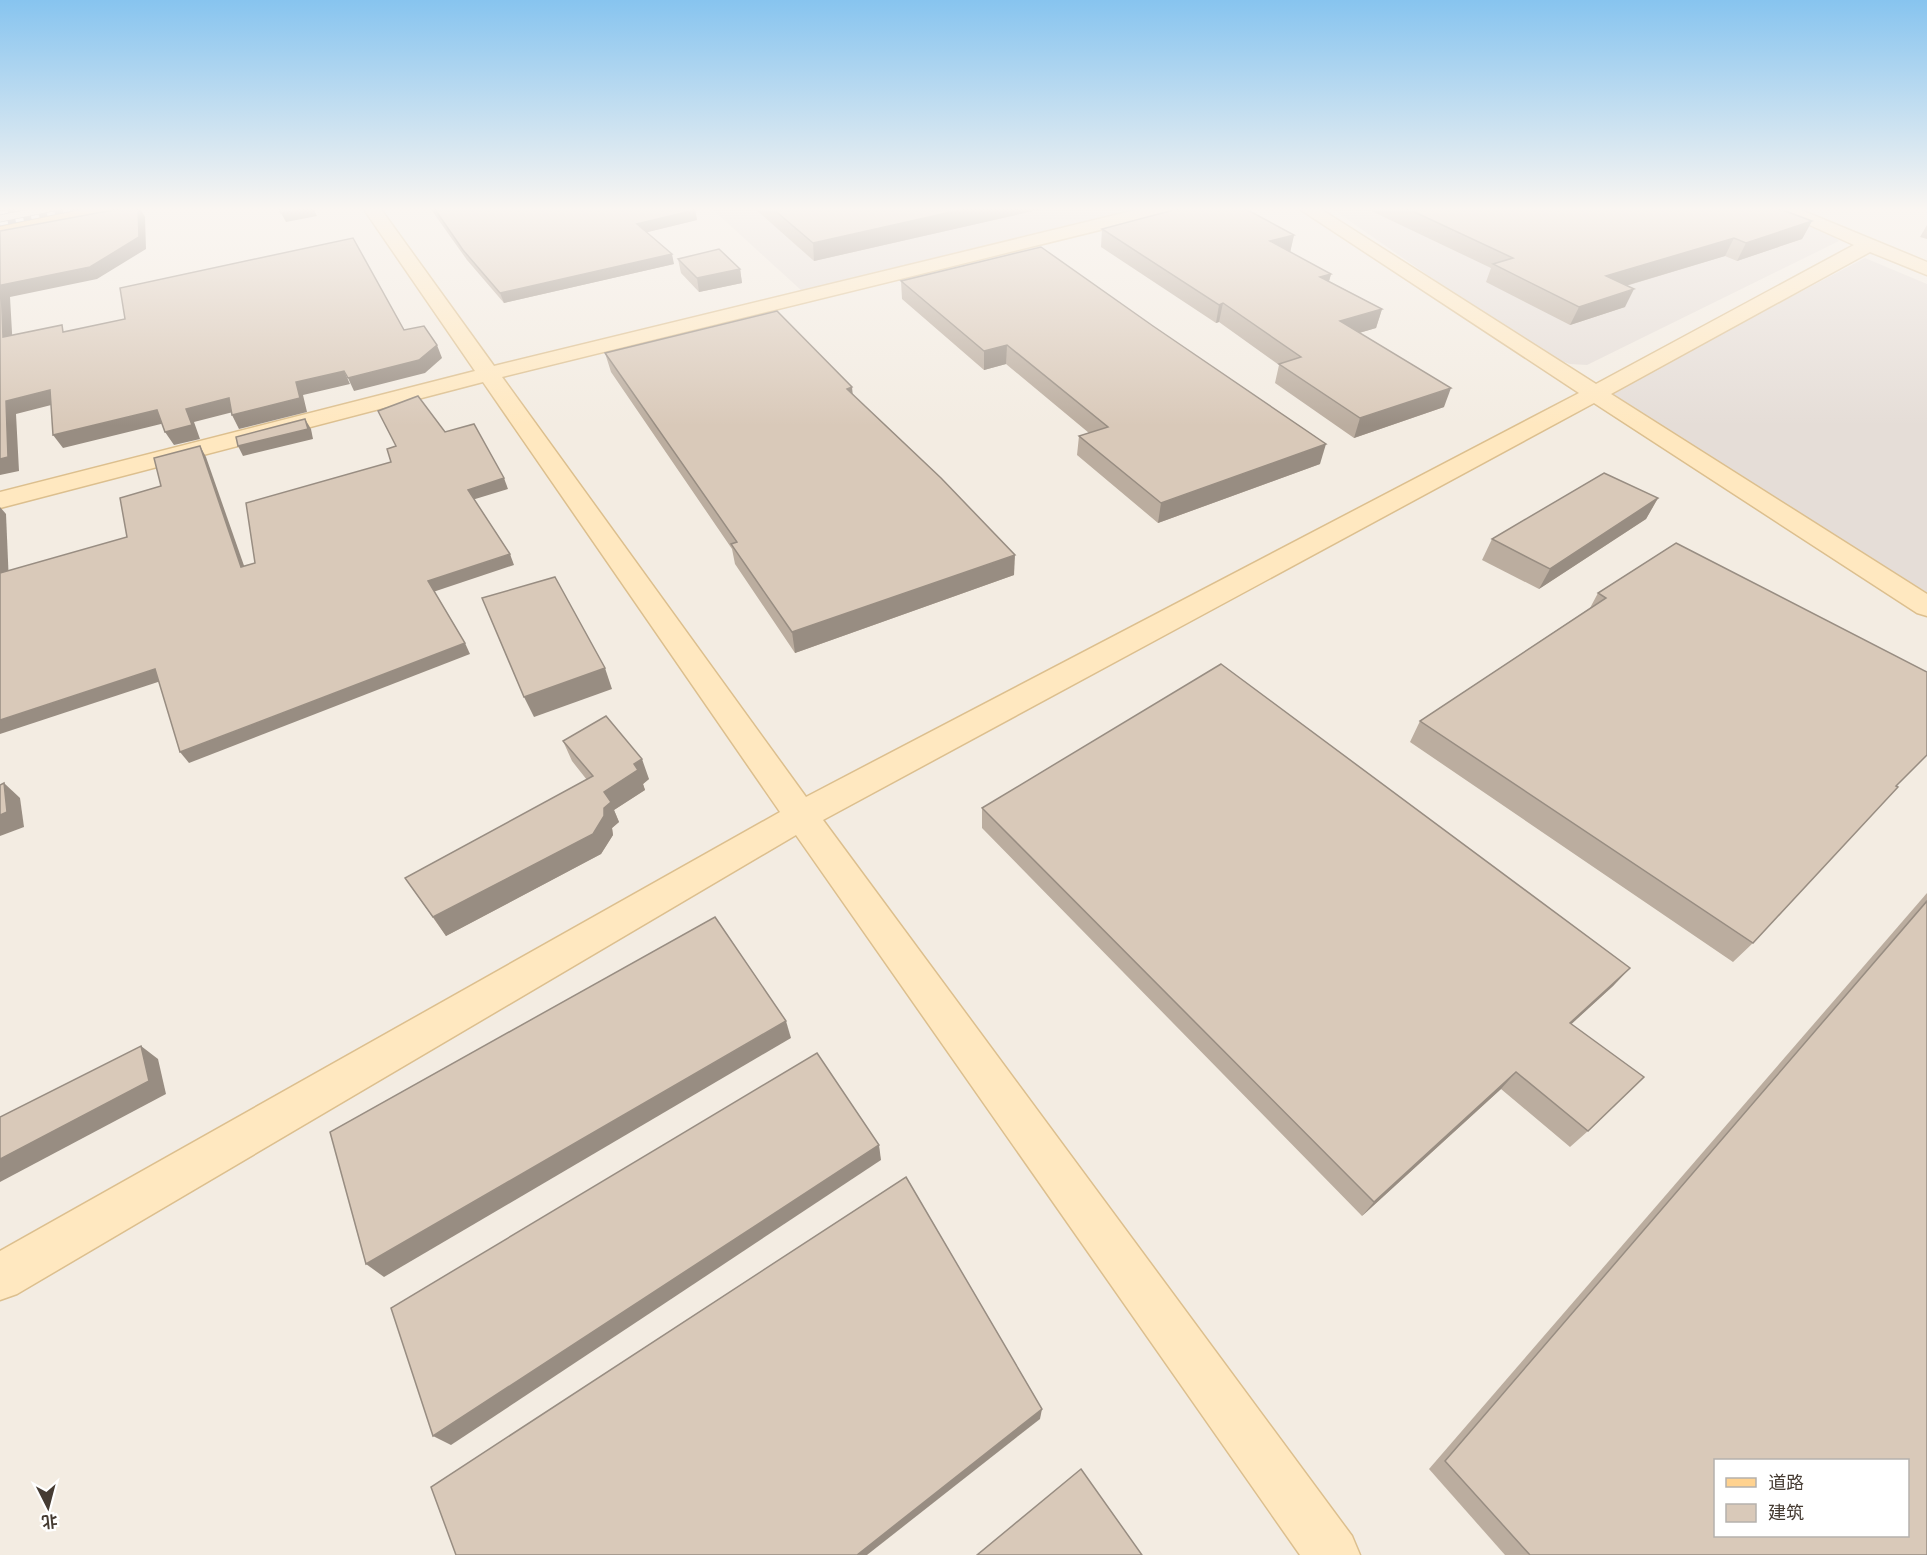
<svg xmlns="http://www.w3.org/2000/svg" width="1927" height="1555" font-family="Montserrat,'Noto Sans SC',sans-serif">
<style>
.industrial{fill:#e5ddd7}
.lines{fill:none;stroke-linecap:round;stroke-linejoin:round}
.secondary-casing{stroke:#dcbf8e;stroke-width:3}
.primary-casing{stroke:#f1ae52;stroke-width:3}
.secondary{fill:#ffe8c0;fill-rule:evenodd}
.primary{fill:#ffd28f;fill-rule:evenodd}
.rail-casing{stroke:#949494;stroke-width:4.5}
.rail{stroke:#fff;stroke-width:3;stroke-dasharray:8;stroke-linecap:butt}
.wall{fill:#bbad9f}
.shaded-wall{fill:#988d82}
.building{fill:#d9c9b9;stroke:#988d82;stroke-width:1.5;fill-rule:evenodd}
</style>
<rect width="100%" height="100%" fill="#f3ece2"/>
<!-- industrial -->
<g class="industrial">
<path d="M711,208H1140L803,292Z"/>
<path d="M1331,208H1768L1834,236L1839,241L1587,365L1570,364L1556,359L1495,322Z"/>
<path d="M1865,258L1927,284V592L1591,402Z"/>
</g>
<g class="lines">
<defs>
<path id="secondary" d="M363,208H380L494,366L1144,208H1175L1173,212L502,377L806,797L1579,393L1298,208H1319L1596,384L1854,245L1772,208H1796L1927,262V275L1870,252L1611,394L1927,594V616L1917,613L1594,403L823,820L1352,1536L1360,1555H1300L796,835L17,1294L0,1300V1251L780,812L483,382L0,508V492L475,371Z"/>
<path id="primary" d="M89,208H124L116,213L0,237V227Z"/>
</defs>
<!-- secondary casing -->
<use href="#secondary" class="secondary-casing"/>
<!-- primary casing -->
<use href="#primary" class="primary-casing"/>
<!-- secondary -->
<use href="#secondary" class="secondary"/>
<!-- primary -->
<use href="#primary" class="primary"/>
<defs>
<g id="rail">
<path d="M0,213L24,208"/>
<path d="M0,224L78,208"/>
</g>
</defs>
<!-- rail casing -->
<use href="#rail" class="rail-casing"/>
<!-- rail -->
<use href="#rail" class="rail"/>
</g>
<!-- wall -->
<g class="wall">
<path d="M430,208H693L695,210L697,220L647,232L674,264L504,303L467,260Z"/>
<path d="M754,208H1046L814,261Z"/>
<path d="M1365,208H1779L1812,221L1802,239L1737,261L1725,256L1626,286L1625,307L1570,325L1486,282L1491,268Z"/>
<path d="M1927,225V239L1920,237Z"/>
<path d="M1102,229L1294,235L1290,252L1331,274L1329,281L1382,309L1376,328L1359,333L1444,407L1354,438L1275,383L1279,365L1219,322L1216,323L1101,247Z"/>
<path d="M678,259L740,269L742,283L699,292L681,273Z"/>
<path d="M901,281L1320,464L1158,523L1077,455L1079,436L1089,433L1006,364L984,370L902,299Z"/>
<path d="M605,353L853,394L1014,575L795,653L735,564L732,549L611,372Z"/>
<path d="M1658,498L1646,519L1539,589L1482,560L1492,539Z"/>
<path d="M1676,543L1896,786L1753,943L1733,962L1410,742L1420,721L1590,608L1598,593Z"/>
<path d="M563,741L649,779L643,784L645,790L614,810L619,822L612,828L613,835L601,854L446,936L405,878L587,780L572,761Z"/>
<path d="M982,808L1630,968L1613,986L1571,1024L1588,1131L1570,1147L1501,1089L1362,1216L982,828Z"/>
<path d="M1927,893V1555H1505L1429,1469Z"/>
</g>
<!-- shaded-wall -->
<g class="shaded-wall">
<path d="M138,208H140L145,217L146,249L97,279L10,297L13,350L3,337L1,285Z"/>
<path d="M309,208H313L317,216L286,222L281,213Z"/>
<path d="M969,208H1046L814,261L813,243Z"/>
<path d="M695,210L697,220L640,234L637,224Z"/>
<path d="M1812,221L1802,239L1737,261L1746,243Z"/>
<path d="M1294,235L1290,253L1270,241Z"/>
<path d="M1734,238L1725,256L1598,294L1606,276Z"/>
<path d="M672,254L674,264L504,303L500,293Z"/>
<path d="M740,269L742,283L699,292L697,278Z"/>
<path d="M1331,274L1326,292L1320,277Z"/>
<path d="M1634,289L1625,307L1570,325L1579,307Z"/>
<path d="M1223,303L1219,322L1216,323L1219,305Z"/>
<path d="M1382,309L1376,328L1335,340L1340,321Z"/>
<path d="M437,345L442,358L425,373L354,391L348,378Z"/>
<path d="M1007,345L1006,364L984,370V351Z"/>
<path d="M344,371L350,384L303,395L307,412L239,429L232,415L296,382Z"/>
<path d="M852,387L854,407L847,389Z"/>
<path d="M1451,388L1444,407L1354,438L1360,418Z"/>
<path d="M50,390L59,403L16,414L19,471L0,475V459L6,401Z"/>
<path d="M229,398L237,411L194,422L200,439L174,445L165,432L186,409Z"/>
<path d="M157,410L165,423L63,448L53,435Z"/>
<path d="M305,419L311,429L313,439L243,456L238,446Z"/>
<path d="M1326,444L1320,464L1158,523L1161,503Z"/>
<path d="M200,446L206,457L248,577L241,567Z"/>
<path d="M504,478L508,489L472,500L468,490Z"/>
<path d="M1658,498L1646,519L1539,589L1550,569Z"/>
<path d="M0,507L6,514L9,584L0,574Z"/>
<path d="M510,554L514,565L433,592L428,581Z"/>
<path d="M1015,555L1014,575L795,653L792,632Z"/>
<path d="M465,643L470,654L189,763L180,752Z"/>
<path d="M605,668L612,689L534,717L524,697Z"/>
<path d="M155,669L164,680L0,734V720Z"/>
<path d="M642,759L649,779L643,784L645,790L614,810L619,822L612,828L613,835L601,854L446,936L433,917L604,792L634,764Z"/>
<path d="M4,783L20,798L24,827L0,836V815Z"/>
<path d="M1630,968L1613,986L1554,1040L1570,1023Z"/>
<path d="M786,1021L791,1038L384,1277L366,1264Z"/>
<path d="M141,1046L158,1059L166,1094L0,1182V1159Z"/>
<path d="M1516,1072L1501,1089L1362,1216L1374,1202Z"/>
<path d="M879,1145L881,1160L451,1445L433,1436Z"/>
<path d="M1042,1409L1040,1419L867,1555H857Z"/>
</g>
<!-- building -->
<g class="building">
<path d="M124,208H138L139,237L90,267L1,285L3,337L62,325L63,332L125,319L120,288L353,238L404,330L424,326L437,345L419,360L348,378L344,371L296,382L300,398L232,415L229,398L186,409L192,425L165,432L157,410L53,435L50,390L6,401L8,457L0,459V231Z"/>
<path d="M279,208H309L281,213Z"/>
<path d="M434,208H693L695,210L637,224L672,254L500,293L463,250Z"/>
<path d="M772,208H969L813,243Z"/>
<path d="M1181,208H1244L1294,235L1270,241L1331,274L1320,277L1382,309L1340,321L1451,388L1360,418L1279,364L1301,357L1223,303L1219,305L1102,229Z"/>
<path d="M1406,208H1777L1812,221L1746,243L1734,238L1606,276L1634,289L1579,307L1493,264L1513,258Z"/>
<path d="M1041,247L1153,326L1326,444L1161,503L1079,436L1108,427L1007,345L984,351L901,281Z"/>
<path d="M719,249L740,269L697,278L678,259Z"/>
<path d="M777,311L852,387L847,389L941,478L1015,555L792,632L731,544L737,542L605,353Z"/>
<path d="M418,396L445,432L474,424L504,478L468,490L510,554L428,581L465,643L180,752L155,669L0,720V573L127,537L120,498L161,486L154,458L200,446L241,567L255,563L246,503L391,462L387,449L396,446L378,411Z"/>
<path d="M305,419L308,429L238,446L236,437Z"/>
<path d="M1604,473L1658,498L1550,569L1492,539Z"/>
<path d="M1676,543L1927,672V755L1896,786L1898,787L1753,943L1420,721L1606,598L1598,593Z"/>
<path d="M555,577L605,668L524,697L482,598Z"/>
<path d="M1221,664L1630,968L1570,1023L1644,1077L1588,1131L1516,1072L1374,1202L982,808Z"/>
<path d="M606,716L642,759L634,764L638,770L604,792L611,802L604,808V816L593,834L433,917L405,878L593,776L563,741Z"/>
<path d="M4,783L7,812L0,815V785Z"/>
<path d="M1927,901V1555H1530L1445,1461ZM1716,1461H1908V1536H1716Z"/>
<path d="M715,917L786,1021L366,1264L330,1132Z"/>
<path d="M141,1046L149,1081L0,1159V1117Z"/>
<path d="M817,1053L879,1145L433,1436L391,1308Z"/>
<path d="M906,1177L1042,1409L857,1555H456L431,1487Z"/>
<path d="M1081,1469L1142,1555H977Z"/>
</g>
<!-- sky -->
<linearGradient id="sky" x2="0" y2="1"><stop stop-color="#87c4ef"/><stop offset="0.49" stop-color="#faf6f2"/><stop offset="1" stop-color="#faf6f2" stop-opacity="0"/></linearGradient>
<rect width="1927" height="426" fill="url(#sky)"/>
<!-- legend -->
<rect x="1714" y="1459" width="195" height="78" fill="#ffffff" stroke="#b5b1ad" stroke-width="1.5"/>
<rect x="1726" y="1478" width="30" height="9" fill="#ffd28f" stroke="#b5b1ad" stroke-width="1.5"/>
<text x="1768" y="1489" font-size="18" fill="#453b32">道路</text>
<rect x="1726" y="1504" width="30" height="18" fill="#d9c9b9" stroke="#b5b1ad" stroke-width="1.5"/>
<text x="1768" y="1519" font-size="18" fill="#453b32">建筑</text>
<!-- north arrow -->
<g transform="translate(48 1507) rotate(174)" stroke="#ffffff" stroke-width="4.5" paint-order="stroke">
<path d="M0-4.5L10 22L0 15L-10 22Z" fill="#453b32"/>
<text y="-9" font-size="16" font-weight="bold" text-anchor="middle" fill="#453b32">北</text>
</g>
</svg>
